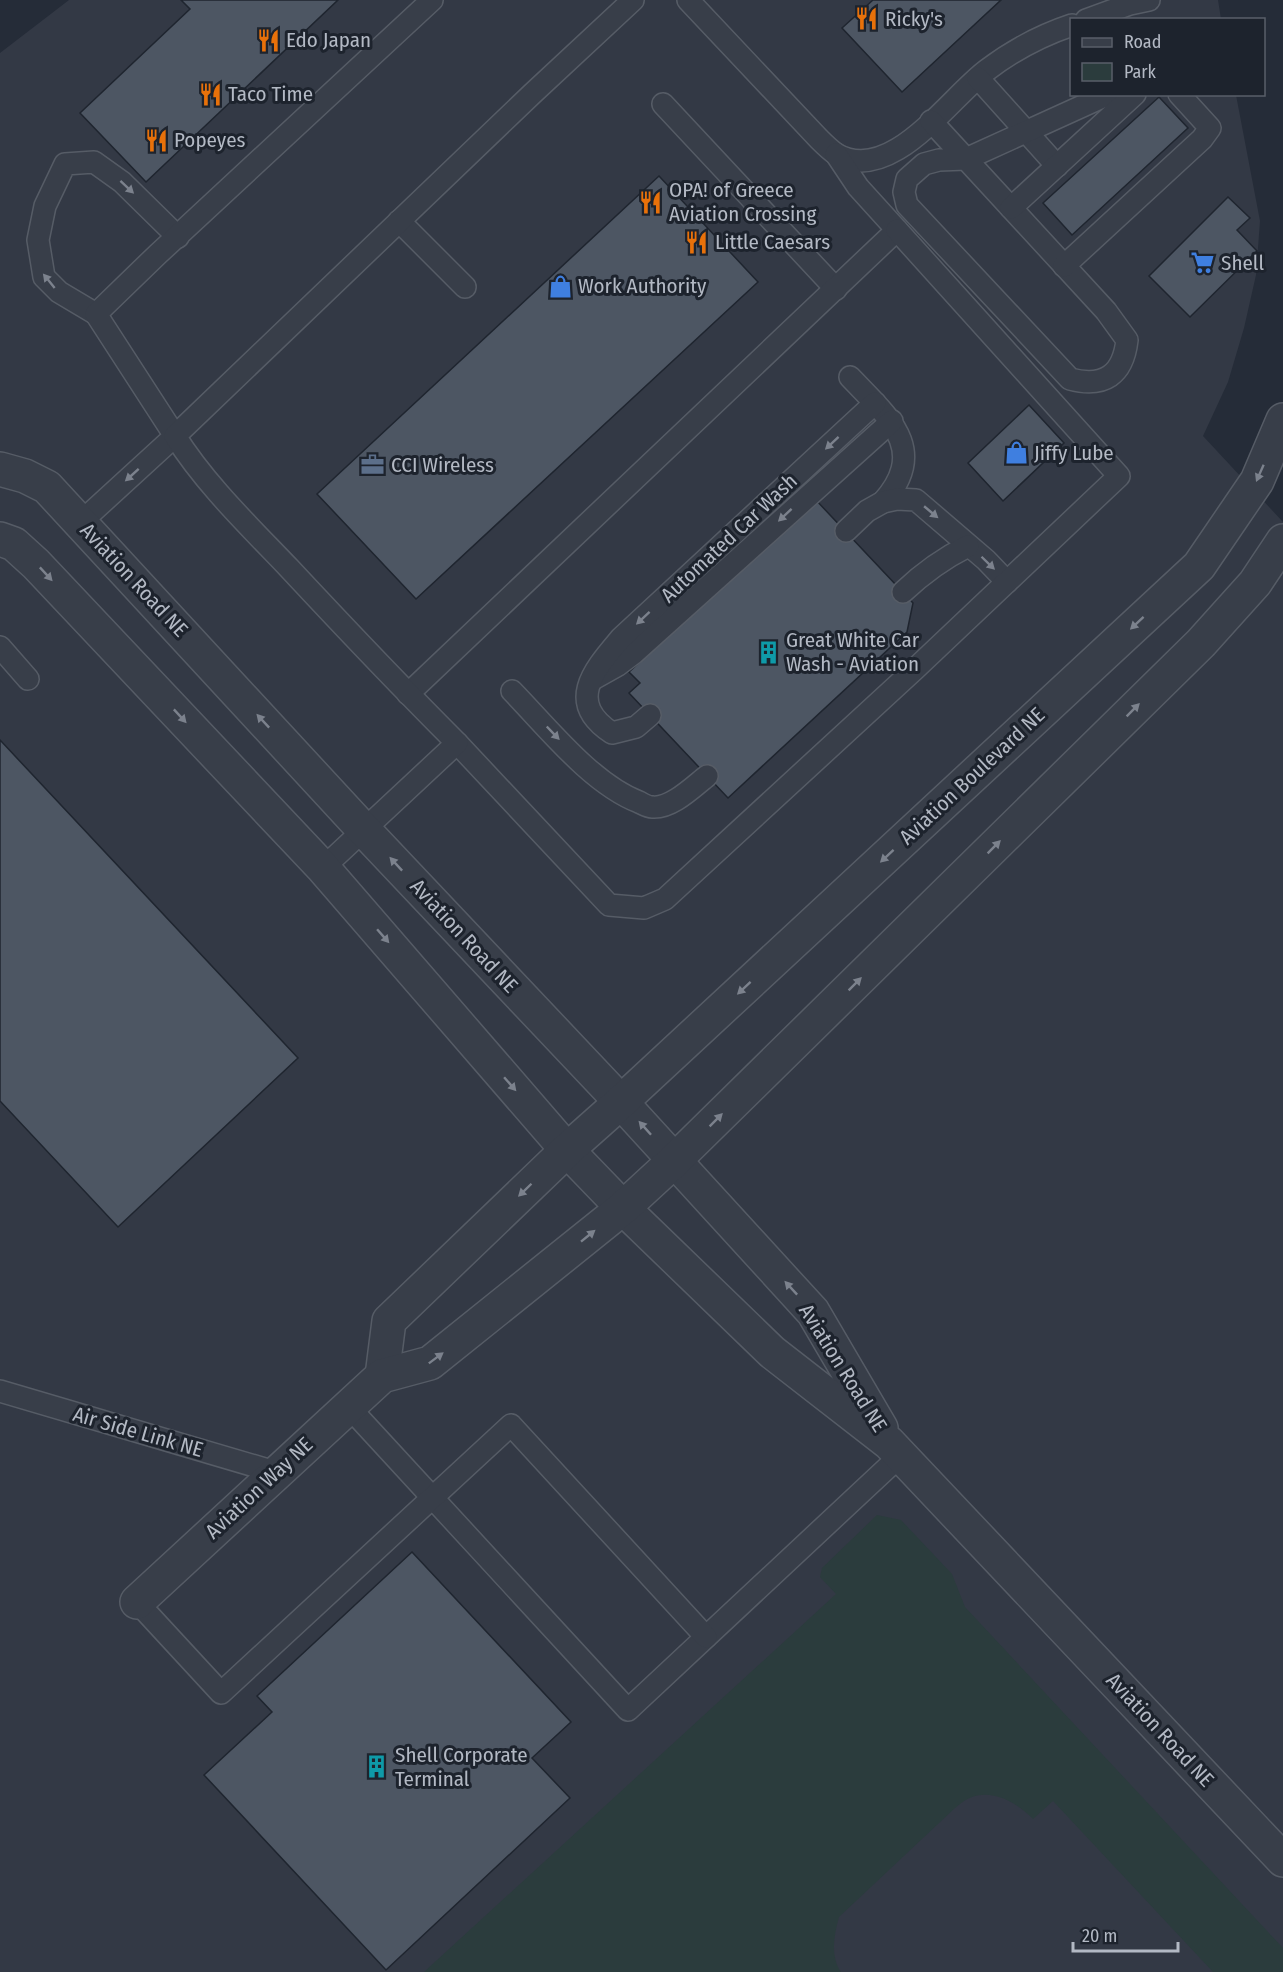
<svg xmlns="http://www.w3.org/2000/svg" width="1283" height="1972" font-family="'Fira Sans Condensed',sans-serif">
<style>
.airport{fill:#333945}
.green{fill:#2b3c3d}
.building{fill:#4d5663;stroke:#1f252f;stroke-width:1.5}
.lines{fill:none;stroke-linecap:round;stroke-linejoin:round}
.lane-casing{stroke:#565c66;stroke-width:24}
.street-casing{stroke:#565c66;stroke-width:36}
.lane{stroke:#383e49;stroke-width:21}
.street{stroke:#383e49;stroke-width:33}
.oneway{fill:#7c828d}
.labels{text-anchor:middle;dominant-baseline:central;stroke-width:6;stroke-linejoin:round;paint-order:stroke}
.poi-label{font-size:21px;fill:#b3b9c4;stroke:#1d232d;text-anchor:start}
.street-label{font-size:21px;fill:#b3b9c4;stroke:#1d232d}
</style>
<rect width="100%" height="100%" fill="#252c38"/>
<!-- airport -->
<path class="airport" d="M69,0H1218L1221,19L1072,20V94L1236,95L1260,221L1256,275L1244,328L1228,382L1203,436L1283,522V1972H0V53Z"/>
<!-- green -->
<path class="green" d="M877,1515L901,1520L952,1574L965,1607L1283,1948V1972H1213L1053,1801L1033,1819C1018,1804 995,1789 972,1797C966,1799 960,1804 955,1808L839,1917C834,1935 830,1956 841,1972H424L836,1594L820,1577L822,1568Z"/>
<!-- building -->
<g class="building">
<path d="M181,0H338L146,182L80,113L190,9Z"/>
<path d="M873,0H1001L902,92L842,28Z"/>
<path d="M1159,97L1188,128L1072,235L1043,203Z"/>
<path d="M659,176L758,282L416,599L317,494Z"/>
<path d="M1228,197L1250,218L1237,230L1257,251L1190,317L1149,276Z"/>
<path d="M1029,405L1064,443L1003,501L968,463Z"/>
<path d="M814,498L913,603L907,632L728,798L629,693L640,683L629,672Z"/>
<path d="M0,740L298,1058L118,1227L0,1101Z"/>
<path d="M412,1552L571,1722L532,1758L570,1798L386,1970L204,1775L272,1712L257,1696Z"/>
</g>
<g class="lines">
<defs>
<g id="lane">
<path d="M688,0L819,139C824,144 830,150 836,154C891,186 949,98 987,70C1012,51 1042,35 1072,25"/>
<path d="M1086,20L1130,4L1149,0"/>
<path d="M978,78L1057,166"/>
<path d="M663,104L836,289"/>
<path d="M931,121L1106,311L1127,340C1123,375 1104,388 1070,379L907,205L904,192L907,179L924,164L939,160L966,159L1109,94"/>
<path d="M1011,208L1135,94"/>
<path d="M399,221L465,287"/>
<path d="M1064,266L1202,139L1210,128L1179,94"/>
<path d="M96,314L59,292L44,277L38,240L45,206L65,164L94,162L122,182L178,237"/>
<path d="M850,377C887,416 930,449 883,502"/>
<path d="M81,522L175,436L96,314L158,254L432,0"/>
<path d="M846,531L867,511L883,502L897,499L916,500L986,560L1007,582"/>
<path d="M903,592C923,573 944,558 968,546"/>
<path d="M0,647L28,679"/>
<path d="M593,679L618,665L634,653L892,421"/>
<path d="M512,691C548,728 592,784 639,802C643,804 648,807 652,807C671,809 693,787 707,776"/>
<path d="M408,694L897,230L858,187L836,154"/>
<path d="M650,715L636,727L612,733C565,702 594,670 621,638L875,403"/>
<path d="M457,743L609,905L644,908L665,899L915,669L1119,476L897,230"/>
<path d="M323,868L457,743C400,686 344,627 289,568C249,526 206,485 175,436L532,94L633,0"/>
<path d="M0,1391L275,1472"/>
<path d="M348,1406L628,1710L901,1455"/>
<path d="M137,1602L221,1693L511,1425L706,1637"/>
</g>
<g id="street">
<path d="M0,469L25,476L47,487L363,829L621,1102L813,1312L881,1428"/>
<path d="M0,539L14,544L36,564L323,868L567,1150L623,1208L772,1352L889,1443L1283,1860"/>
<path d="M382,1376L389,1321L567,1150L621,1102L1199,566L1257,481L1283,420"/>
<path d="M137,1602L382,1376L430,1363L623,1208L674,1161L1201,643L1255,583L1283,541"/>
</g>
</defs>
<!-- lane casing -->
<use href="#lane" class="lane-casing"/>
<!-- street casing -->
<use href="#street" class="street-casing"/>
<!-- lane -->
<use href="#lane" class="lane"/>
<!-- street -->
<use href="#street" class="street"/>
</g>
<!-- one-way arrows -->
<defs><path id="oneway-solid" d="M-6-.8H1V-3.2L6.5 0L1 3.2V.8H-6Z" transform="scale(1.5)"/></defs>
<g class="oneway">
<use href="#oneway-solid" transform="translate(127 187) rotate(43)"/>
<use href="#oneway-solid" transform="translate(49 281) rotate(-129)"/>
<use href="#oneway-solid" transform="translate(832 443) rotate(137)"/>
<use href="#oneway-solid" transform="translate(1260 473) rotate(114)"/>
<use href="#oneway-solid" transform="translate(132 475) rotate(138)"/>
<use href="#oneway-solid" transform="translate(931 512) rotate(40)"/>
<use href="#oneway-solid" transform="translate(785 515) rotate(137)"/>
<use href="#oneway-solid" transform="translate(988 563) rotate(44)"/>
<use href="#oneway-solid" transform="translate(46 574) rotate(47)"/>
<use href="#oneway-solid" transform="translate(643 618) rotate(137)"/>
<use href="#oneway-solid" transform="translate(1137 623) rotate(137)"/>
<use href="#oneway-solid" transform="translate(1133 710) rotate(-45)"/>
<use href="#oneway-solid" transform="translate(180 716) rotate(47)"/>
<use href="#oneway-solid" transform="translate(263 721) rotate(-133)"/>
<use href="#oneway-solid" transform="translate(553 733) rotate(46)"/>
<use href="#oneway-solid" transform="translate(994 847) rotate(-45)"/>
<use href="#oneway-solid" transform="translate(887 856) rotate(137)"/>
<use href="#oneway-solid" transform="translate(396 864) rotate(-133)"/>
<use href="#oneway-solid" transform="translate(383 936) rotate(49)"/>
<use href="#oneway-solid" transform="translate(855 984) rotate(-45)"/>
<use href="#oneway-solid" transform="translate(744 988) rotate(137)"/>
<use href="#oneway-solid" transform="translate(510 1084) rotate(49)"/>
<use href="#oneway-solid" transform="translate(716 1120) rotate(-45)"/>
<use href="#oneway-solid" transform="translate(645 1128) rotate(-132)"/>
<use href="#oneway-solid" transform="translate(525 1190) rotate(136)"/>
<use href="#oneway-solid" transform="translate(588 1236) rotate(-39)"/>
<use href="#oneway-solid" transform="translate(791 1288) rotate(-133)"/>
<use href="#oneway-solid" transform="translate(436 1358) rotate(-37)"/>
</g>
<!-- icons -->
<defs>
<symbol id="restaurant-bare" viewBox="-9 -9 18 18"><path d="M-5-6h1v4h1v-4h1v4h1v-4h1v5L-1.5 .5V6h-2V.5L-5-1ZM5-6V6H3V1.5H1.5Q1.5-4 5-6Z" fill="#e8710a" stroke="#1d232d" stroke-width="2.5" paint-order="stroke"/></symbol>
<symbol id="supermarket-bare" viewBox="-9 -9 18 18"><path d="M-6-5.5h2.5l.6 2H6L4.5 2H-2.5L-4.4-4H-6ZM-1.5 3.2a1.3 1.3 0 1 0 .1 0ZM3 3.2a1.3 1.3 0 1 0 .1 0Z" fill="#3f7fe0" stroke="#1d232d" stroke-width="2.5" paint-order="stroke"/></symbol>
<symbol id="shop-bare" viewBox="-9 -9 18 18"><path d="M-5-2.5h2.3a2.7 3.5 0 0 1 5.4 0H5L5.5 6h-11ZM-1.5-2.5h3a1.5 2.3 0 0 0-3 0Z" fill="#3f7fe0" stroke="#1d232d" stroke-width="2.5" paint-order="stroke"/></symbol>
<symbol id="office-bare" viewBox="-9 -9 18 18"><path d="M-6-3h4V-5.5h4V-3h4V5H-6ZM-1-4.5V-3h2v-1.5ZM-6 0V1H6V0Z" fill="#5c6f8a" stroke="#1d232d" stroke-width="2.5" paint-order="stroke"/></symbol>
<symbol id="building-bare" viewBox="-9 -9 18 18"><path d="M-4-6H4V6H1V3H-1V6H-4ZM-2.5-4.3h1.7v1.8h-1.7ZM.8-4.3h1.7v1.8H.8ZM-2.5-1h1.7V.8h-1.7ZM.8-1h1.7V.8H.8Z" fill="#0f9aa8" stroke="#1d232d" stroke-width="2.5" paint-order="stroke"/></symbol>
</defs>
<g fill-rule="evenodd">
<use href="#restaurant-bare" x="850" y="2" width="33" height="33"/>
<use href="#restaurant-bare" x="252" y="24" width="33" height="33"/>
<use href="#restaurant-bare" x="194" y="78" width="33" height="33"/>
<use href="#restaurant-bare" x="140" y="124" width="33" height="33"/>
<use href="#restaurant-bare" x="634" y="186" width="33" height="33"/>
<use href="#restaurant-bare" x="680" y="226" width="33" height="33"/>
<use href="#supermarket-bare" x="1186" y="246" width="33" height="33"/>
<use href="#shop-bare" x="544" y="270" width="33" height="33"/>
<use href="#shop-bare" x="1000" y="436" width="33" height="33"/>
<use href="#office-bare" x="356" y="448" width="33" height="33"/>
<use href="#building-bare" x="752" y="636" width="33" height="33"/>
<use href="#building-bare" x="360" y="1750" width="33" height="33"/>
</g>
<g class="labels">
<!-- poi labels -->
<g class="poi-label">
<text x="885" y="19">Ricky's</text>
<text x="286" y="40">Edo Japan</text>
<text x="228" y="94">Taco Time</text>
<text x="174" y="140">Popeyes</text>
<text x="669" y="190">OPA! of Greece<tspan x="669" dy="24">Aviation Crossing</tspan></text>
<text x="715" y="242">Little Caesars</text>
<text x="1221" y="263">Shell</text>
<text x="578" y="286">Work Authority</text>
<text x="1034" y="453">Jiffy Lube</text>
<text x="391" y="465">CCI Wireless</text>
<text x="786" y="640">Great White Car<tspan x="786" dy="24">Wash - Aviation</tspan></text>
<text x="395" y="1755">Shell Corporate<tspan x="395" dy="24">Terminal</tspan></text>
</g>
<!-- street labels -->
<g class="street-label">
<text transform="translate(729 538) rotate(-43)">Automated Car Wash</text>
<text transform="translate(134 580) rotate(47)">Aviation Road NE</text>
<text transform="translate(972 776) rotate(-43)">Aviation Boulevard NE</text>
<text transform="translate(464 936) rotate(47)">Aviation Road NE</text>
<text transform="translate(843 1368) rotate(58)">Aviation Road NE</text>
<text transform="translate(138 1432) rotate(16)">Air Side Link NE</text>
<text transform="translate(259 1488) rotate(-43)">Aviation Way NE</text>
<text transform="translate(1160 1730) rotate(47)">Aviation Road NE</text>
</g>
</g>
<!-- legend -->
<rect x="1070" y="18" width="195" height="78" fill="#1d232d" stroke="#595f69" stroke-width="1.5"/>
<rect x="1082" y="38" width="30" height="9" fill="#383e49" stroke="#595f69" stroke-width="1.5"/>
<text x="1124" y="48" font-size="18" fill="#b3b9c4">Road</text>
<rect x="1082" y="63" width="30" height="18" fill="#2b3c3d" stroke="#595f69" stroke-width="1.5"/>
<text x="1124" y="78" font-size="18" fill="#b3b9c4">Park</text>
<!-- scale -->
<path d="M1073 1942v9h105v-9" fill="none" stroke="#b3b9c4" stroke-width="3"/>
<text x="1082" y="1942" font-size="18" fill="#b3b9c4" stroke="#1d232d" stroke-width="4.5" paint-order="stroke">20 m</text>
</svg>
